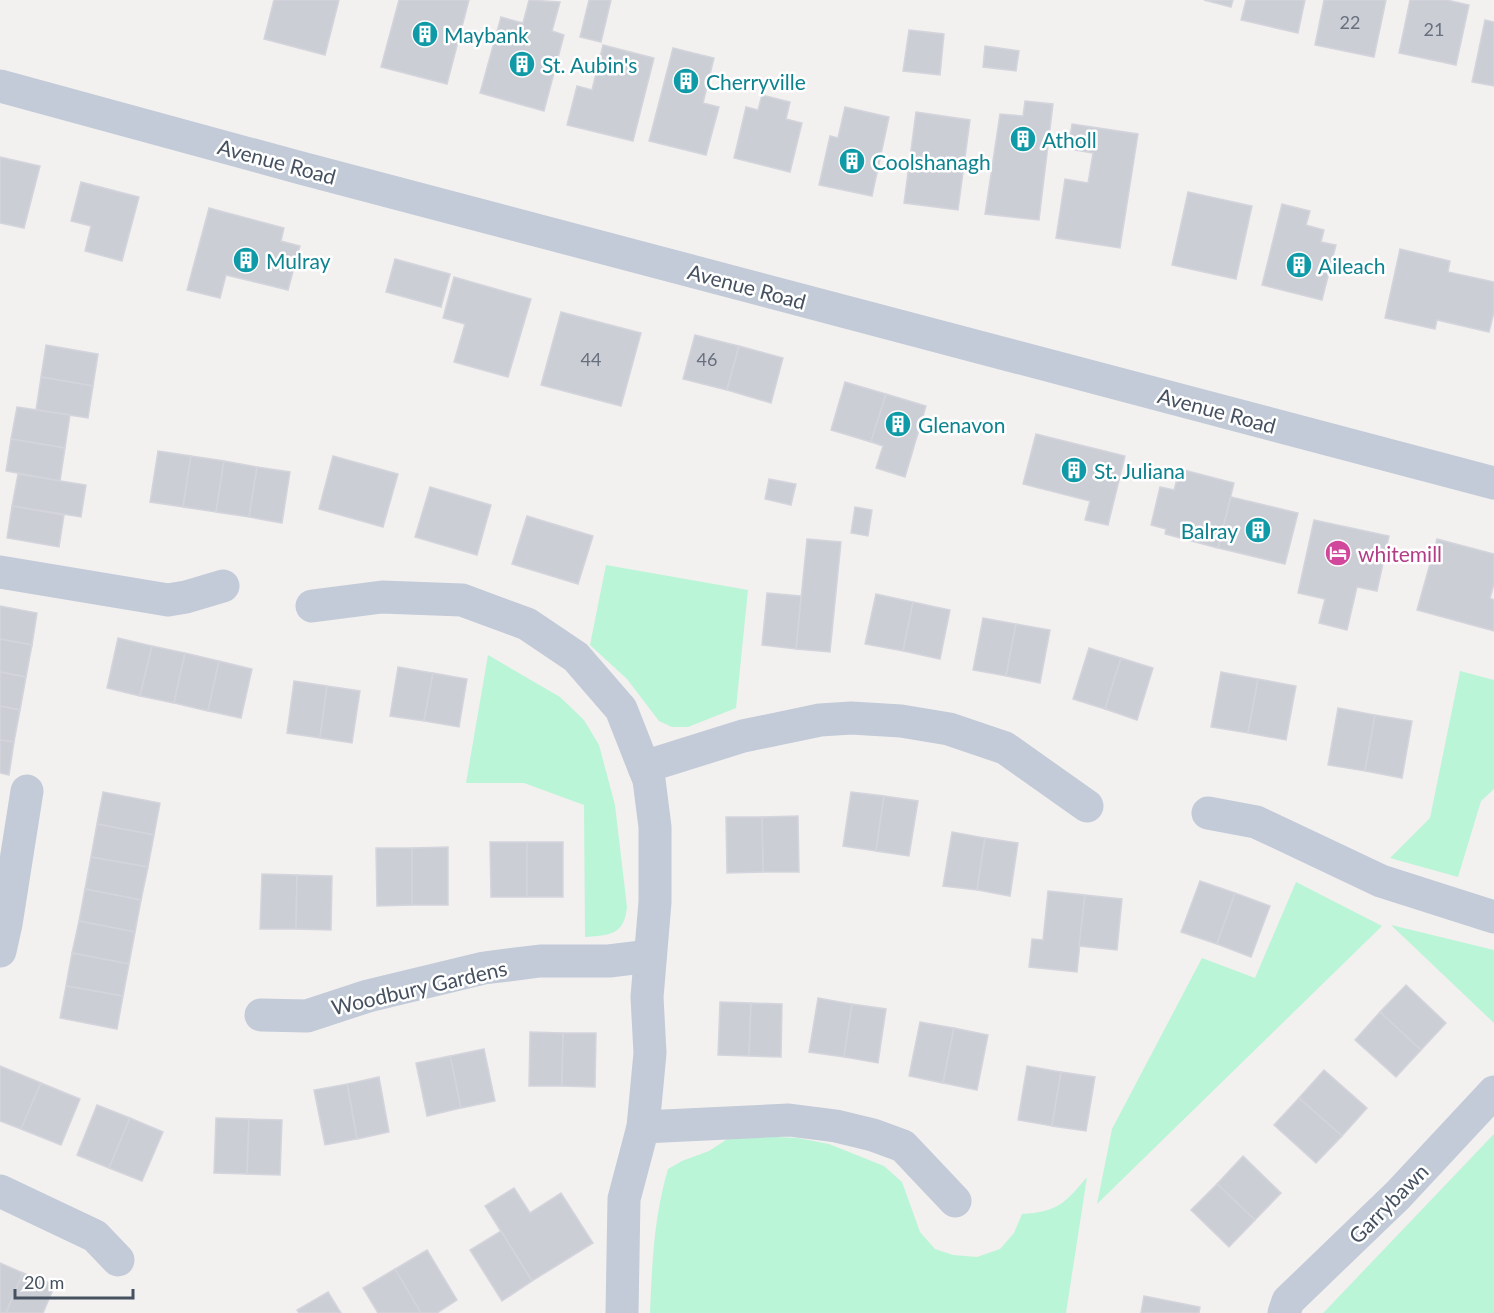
<svg xmlns="http://www.w3.org/2000/svg" width="1494" height="1313" font-family="Lato,sans-serif">
<style>
.green{fill:#baf5d7}
.building{fill:#ccced6;stroke:#d4d5dc;stroke-width:1.5}
.lines{fill:none;stroke-linecap:round;stroke-linejoin:round}
.minor{stroke:#c2cbd7;stroke-width:33}
.tertiary{stroke:#c2cbd7;stroke-width:33}
.labels{text-anchor:middle;dominant-baseline:central;stroke-width:5;stroke-linejoin:round;paint-order:stroke}
.number-label{font-size:18px;fill:#68707e}
.culture-label{font-size:21px;fill:#0d838f;stroke:#fff;text-anchor:start}
.street-label{font-size:21px;fill:#465160;stroke:#fff}
.hotel-label{font-size:21px;fill:#b23c85;stroke:#fff;text-anchor:start}
</style>
<rect width="100%" height="100%" fill="#f3f0f0"/>
<!-- green -->
<g class="green">
<path d="M606,565L748,590L736,708L688,727H672L659,721L627,679L590,645Z"/>
<path d="M488,655L560,697L584,720L599,745L615,805L627,907C624,936 609,935 585,937L584,805L524,783H466Z"/>
<path d="M1460,671L1494,680V789L1481,801L1458,877L1390,858L1430,818Z"/>
<path d="M1296,882L1382,926L1097,1204L1112,1129L1202,958L1255,978Z"/>
<path d="M1391,925L1494,950V1023Z"/>
<path d="M1494,1134V1313H1323L1328,1308Z"/>
<path d="M758,1136L798,1138L829,1144L884,1166L902,1182L920,1232L935,1249L953,1255L977,1257L1000,1249L1014,1233L1022,1214C1058,1212 1065,1203 1087,1177L1066,1313H650C652,1264 654,1216 668,1169L682,1161L709,1151L729,1138Z"/>
</g>
<!-- building -->
<g class="building">
<path d="M274,0H339L325,55L264,39Z"/>
<path d="M399,0H469L447,84L381,67Z"/>
<path d="M529,0L560,2L552,31L564,35L544,111L480,93L501,17L523,23Z"/>
<path d="M589,0H611L601,42L580,37Z"/>
<path d="M1204,0H1233L1231,7Z"/>
<path d="M1246,0H1305L1298,33L1241,20Z"/>
<path d="M1324,0H1386L1374,57L1315,45Z"/>
<path d="M1410,0H1447L1469,5L1456,65L1399,53Z"/>
<path d="M1485,20L1494,22V86L1472,82Z"/>
<path d="M909,30L944,34L940,75L903,71Z"/>
<path d="M603,45L654,58L633,141L567,125L577,86L592,90Z"/>
<path d="M985,46L1019,51L1016,71L983,67Z"/>
<path d="M673,48L714,58L703,103L719,107L706,155L649,141Z"/>
<path d="M762,95L790,102L786,119L802,123L790,172L734,158L746,107L758,110Z"/>
<path d="M1025,101L1053,104L1039,220L985,214L1000,114L1023,116Z"/>
<path d="M845,107L889,117L872,196L819,185L830,136L838,138Z"/>
<path d="M916,112L970,120L958,210L904,203Z"/>
<path d="M1072,124L1138,134L1120,248L1056,238L1065,179L1088,183L1093,153L1068,149Z"/>
<path d="M0,157L40,166L24,228L0,223Z"/>
<path d="M81,182L139,197L122,261L85,251L91,226L71,221Z"/>
<path d="M1188,192L1252,206L1236,279L1172,265Z"/>
<path d="M1282,204L1310,211L1306,225L1324,230L1321,242L1336,245L1322,300L1262,285Z"/>
<path d="M209,208L284,228L281,241L300,246L288,290L226,275L220,298L187,290Z"/>
<path d="M1400,249L1450,261L1448,272L1494,282V312L1489,332L1437,320L1435,329L1385,318Z"/>
<path d="M395,259L450,274L441,307L386,292Z"/>
<path d="M454,277L531,299L508,377L454,362L465,324L443,318Z"/>
<path d="M561,312L641,333L621,406L541,385Z"/>
<path d="M695,335L739,346L727,390L683,379Z"/>
<path d="M46,345L98,354L93,386L41,377Z"/>
<path d="M739,346L783,358L771,403L727,390Z"/>
<path d="M41,377L93,386L88,418L36,410Z"/>
<path d="M845,382L886,394L871,442L831,430Z"/>
<path d="M886,394L926,406L905,477L876,468L883,446L871,442Z"/>
<path d="M17,407L70,415L65,448L11,439Z"/>
<path d="M1036,434L1125,456L1108,525L1085,520L1090,501L1023,484Z"/>
<path d="M11,439L65,448L60,481L6,471Z"/>
<path d="M158,451L191,456L183,507L150,502Z"/>
<path d="M191,456L224,461L216,512L183,507Z"/>
<path d="M333,456L398,474L383,527L319,509Z"/>
<path d="M224,461L257,467L249,517L216,512Z"/>
<path d="M257,467L290,472L282,523L249,517Z"/>
<path d="M1180,469L1234,483L1218,548L1165,534L1166,529L1151,525L1160,487L1174,490Z"/>
<path d="M18,474L86,485L81,517L12,506Z"/>
<path d="M769,479L796,484L791,505L765,499Z"/>
<path d="M430,487L491,505L477,555L415,537Z"/>
<path d="M1231,497L1298,513L1285,564L1218,548Z"/>
<path d="M12,506L64,515L59,547L7,538Z"/>
<path d="M855,507L872,510L868,536L851,533Z"/>
<path d="M527,516L593,536L578,584L512,564Z"/>
<path d="M1314,520L1389,536L1377,591L1357,587L1347,630L1319,623L1325,599L1298,593Z"/>
<path d="M807,539L841,542L830,652L796,649Z"/>
<path d="M1437,539L1494,554V584L1490,598L1494,600V631L1417,610Z"/>
<path d="M767,593L801,596L796,649L762,645Z"/>
<path d="M876,594L913,602L903,651L865,644Z"/>
<path d="M913,602L950,610L940,659L903,651Z"/>
<path d="M0,606L37,613L32,645L0,639Z"/>
<path d="M983,618L1016,624L1006,676L973,670Z"/>
<path d="M1016,624L1050,630L1040,683L1006,676Z"/>
<path d="M118,638L152,646L140,696L107,688Z"/>
<path d="M0,639L32,645L26,677L0,672Z"/>
<path d="M152,646L185,653L174,703L140,696Z"/>
<path d="M1089,648L1121,658L1105,709L1073,699Z"/>
<path d="M185,653L219,661L208,711L174,703Z"/>
<path d="M1121,658L1153,668L1137,720L1105,709Z"/>
<path d="M219,661L252,669L241,718L208,711Z"/>
<path d="M398,667L433,673L424,721L390,716Z"/>
<path d="M0,672L26,677L20,710L0,706Z"/>
<path d="M1221,672L1258,679L1248,733L1211,727Z"/>
<path d="M433,673L467,679L459,727L424,721Z"/>
<path d="M1258,679L1296,686L1286,740L1248,733Z"/>
<path d="M294,681L327,686L320,738L287,733Z"/>
<path d="M327,686L360,691L352,743L320,738Z"/>
<path d="M0,706L20,710L14,742L0,740Z"/>
<path d="M1338,708L1375,715L1365,771L1328,765Z"/>
<path d="M1375,715L1412,721L1402,778L1365,771Z"/>
<path d="M0,740L14,742L9,775L0,773Z"/>
<path d="M103,792L160,803L154,835L97,824Z"/>
<path d="M851,792L884,796L876,851L843,846Z"/>
<path d="M884,796L918,801L909,856L876,851Z"/>
<path d="M798,816L799,872H763L762,817Z"/>
<path d="M726,817H762L763,872L727,873Z"/>
<path d="M97,824L154,835L148,867L91,857Z"/>
<path d="M952,832L985,838L977,890L943,886Z"/>
<path d="M985,838L1018,843L1010,896L977,890Z"/>
<path d="M490,842H527V897H491Z"/>
<rect x="527" y="842" width="36" height="55"/>
<path d="M448,847V905H412V848Z"/>
<path d="M376,848H412V905L377,906Z"/>
<path d="M91,857L148,867L141,900L85,889Z"/>
<path d="M262,874L297,875L296,929H260Z"/>
<path d="M297,875L332,876L331,930L296,929Z"/>
<path d="M1200,881L1235,893L1217,944L1181,932Z"/>
<path d="M85,889L141,900L135,932L79,921Z"/>
<path d="M1048,891L1085,895L1077,972L1029,967L1032,939L1043,940Z"/>
<path d="M1235,893L1270,906L1251,957L1217,944Z"/>
<path d="M1085,895L1122,899L1117,950L1079,946Z"/>
<path d="M79,921L135,932L129,964L72,953Z"/>
<path d="M72,953L129,964L123,996L66,986Z"/>
<path d="M1406,985L1446,1023L1421,1050L1380,1012Z"/>
<path d="M66,986L123,996L117,1029L60,1018Z"/>
<path d="M818,998L852,1004L844,1057L809,1052Z"/>
<path d="M720,1002L751,1003L749,1056L718,1055Z"/>
<path d="M751,1003L782,1004L781,1057L749,1056Z"/>
<path d="M852,1004L886,1009L878,1063L844,1057Z"/>
<path d="M1380,1012L1421,1050L1396,1077L1355,1040Z"/>
<path d="M920,1022L954,1028L943,1083L909,1076Z"/>
<path d="M954,1028L988,1035L977,1090L943,1083Z"/>
<path d="M530,1032L563,1033L562,1086H529Z"/>
<path d="M563,1033H596L595,1087L562,1086Z"/>
<path d="M484,1049L495,1101L461,1108L450,1056Z"/>
<path d="M450,1056L461,1108L427,1116L416,1063Z"/>
<path d="M0,1066L41,1083L21,1129L0,1121Z"/>
<path d="M1027,1066L1061,1072L1052,1126L1018,1120Z"/>
<path d="M1324,1070L1367,1108L1342,1136L1299,1098Z"/>
<path d="M1061,1072L1095,1077L1086,1131L1052,1126Z"/>
<path d="M379,1077L389,1132L357,1139L347,1084Z"/>
<path d="M41,1083L80,1099L61,1145L21,1129Z"/>
<path d="M347,1084L357,1139L325,1145L314,1090Z"/>
<path d="M1299,1098L1342,1136L1316,1163L1274,1125Z"/>
<path d="M97,1105L130,1118L109,1168L77,1155Z"/>
<path d="M130,1118L163,1132L142,1181L109,1168Z"/>
<path d="M216,1118L249,1119L247,1174L214,1173Z"/>
<path d="M249,1119L282,1120L280,1175L247,1174Z"/>
<path d="M1243,1156L1281,1193L1255,1220L1217,1184Z"/>
<path d="M1217,1184L1255,1220L1229,1247L1191,1210Z"/>
<path d="M514,1188L530,1213L561,1193L593,1243L532,1281L485,1206Z"/>
<path d="M501,1231L532,1281L502,1301L470,1250Z"/>
<path d="M427,1250L457,1300L437,1313H421L395,1269Z"/>
<path d="M0,1263L23,1273L6,1313H0Z"/>
<path d="M395,1269L421,1313H378L363,1288Z"/>
<path d="M23,1273L55,1285L43,1313H6Z"/>
<path d="M328,1292L341,1313H299L297,1310Z"/>
<path d="M1144,1296L1200,1307L1199,1313H1141Z"/>
</g>
<g class="lines">
<!-- minor -->
<g class="minor">
<path d="M0,572L168,600L186,597L223,586"/>
<path d="M312,606L382,597L462,600L527,624L576,657L621,709L649,780L655,827V902L647,997L650,1053L643,1127L624,1199L622,1313"/>
<path d="M644,767L743,736L820,720L851,718L901,721L949,729L1005,748L1087,806"/>
<path d="M1208,813L1256,822L1381,881L1494,917"/>
<path d="M0,951L6,924L27,791"/>
<path d="M261,1015L307,1016L368,996L484,968L540,961H609L650,956"/>
<path d="M643,1127L789,1120L836,1126L873,1135L903,1146L955,1201"/>
<path d="M0,1191L95,1236L118,1260"/>
<path d="M1284,1313L1288,1301L1398,1195L1494,1092"/>
</g>
<!-- tertiary -->
<path class="tertiary" d="M0,86L301,168L1494,483"/>
</g>
<!-- icons -->
<defs>
<symbol id="building-disc" viewBox="-11 -11 22 22"><circle r="9.5" fill="#0f9aa8" stroke="#fff"/><path d="M-4-6H4V6H1V3H-1V6H-4ZM-2.5-4.3h1.7v1.8h-1.7ZM.8-4.3h1.7v1.8H.8ZM-2.5-1h1.7V.8h-1.7ZM.8-1h1.7V.8H.8Z" fill="#fff"/></symbol>
<symbol id="hotel-disc" viewBox="-11 -11 22 22"><circle r="9.5" fill="#d1479c" stroke="#fff"/><path d="M-6-4.5h1.5V1H6V5H4.5V3h-9V5H-6ZM-4 0a1.8 1.8 0 1 1 3.6 0ZM.5 0V-2.5h3Q6-2.5 6 0Z" fill="#fff"/></symbol>
</defs>
<g fill-rule="evenodd">
<use href="#building-disc" x="410" y="19" width="30" height="30"/>
<use href="#building-disc" x="507" y="49" width="30" height="30"/>
<use href="#building-disc" x="671" y="66" width="30" height="30"/>
<use href="#building-disc" x="1008" y="124" width="30" height="30"/>
<use href="#building-disc" x="837" y="146" width="30" height="30"/>
<use href="#building-disc" x="231" y="245" width="30" height="30"/>
<use href="#building-disc" x="1284" y="250" width="30" height="30"/>
<use href="#building-disc" x="883" y="409" width="30" height="30"/>
<use href="#building-disc" x="1059" y="455" width="30" height="30"/>
<use href="#building-disc" x="1243" y="515" width="30" height="30"/>
<use href="#hotel-disc" x="1323" y="538" width="30" height="30"/>
</g>
<g class="labels">
<!-- number labels -->
<g class="number-label">
<text x="1350" y="22">22</text>
<text x="1434" y="29">21</text>
<text x="591" y="359">44</text>
<text x="707" y="359">46</text>
</g>
<!-- culture labels -->
<g class="culture-label">
<text x="444" y="34">Maybank</text>
<text x="542" y="64">St. Aubin's</text>
<text x="706" y="81">Cherryville</text>
<text x="1042" y="139">Atholl</text>
<text x="872" y="161">Coolshanagh</text>
<text x="266" y="260">Mulray</text>
<text x="1318" y="265">Aileach</text>
<text x="918" y="424">Glenavon</text>
<text x="1094" y="470">St. Juliana</text>
<text x="1238" y="530" text-anchor="end">Balray</text>
</g>
<!-- street labels -->
<g class="street-label">
<text transform="translate(277 161) rotate(15)">Avenue Road</text>
<text transform="translate(747 286) rotate(15)">Avenue Road</text>
<text transform="translate(1217 410) rotate(15)">Avenue Road</text>
<text transform="translate(419 987) rotate(-13)">Woodbury Gardens</text>
<text transform="translate(1388 1203) rotate(-45)">Garrybawn</text>
</g>
<!-- hotel labels -->
<g class="hotel-label">
<text x="1358" y="553">whitemill</text>
</g>
</g>
<!-- scale -->
<path d="M15 1289v9h118v-9" fill="none" stroke="#465160" stroke-width="3"/>
<text x="24" y="1289" font-size="18" fill="#465160" stroke="#ffffff" stroke-width="4.5" paint-order="stroke">20 m</text>
</svg>
